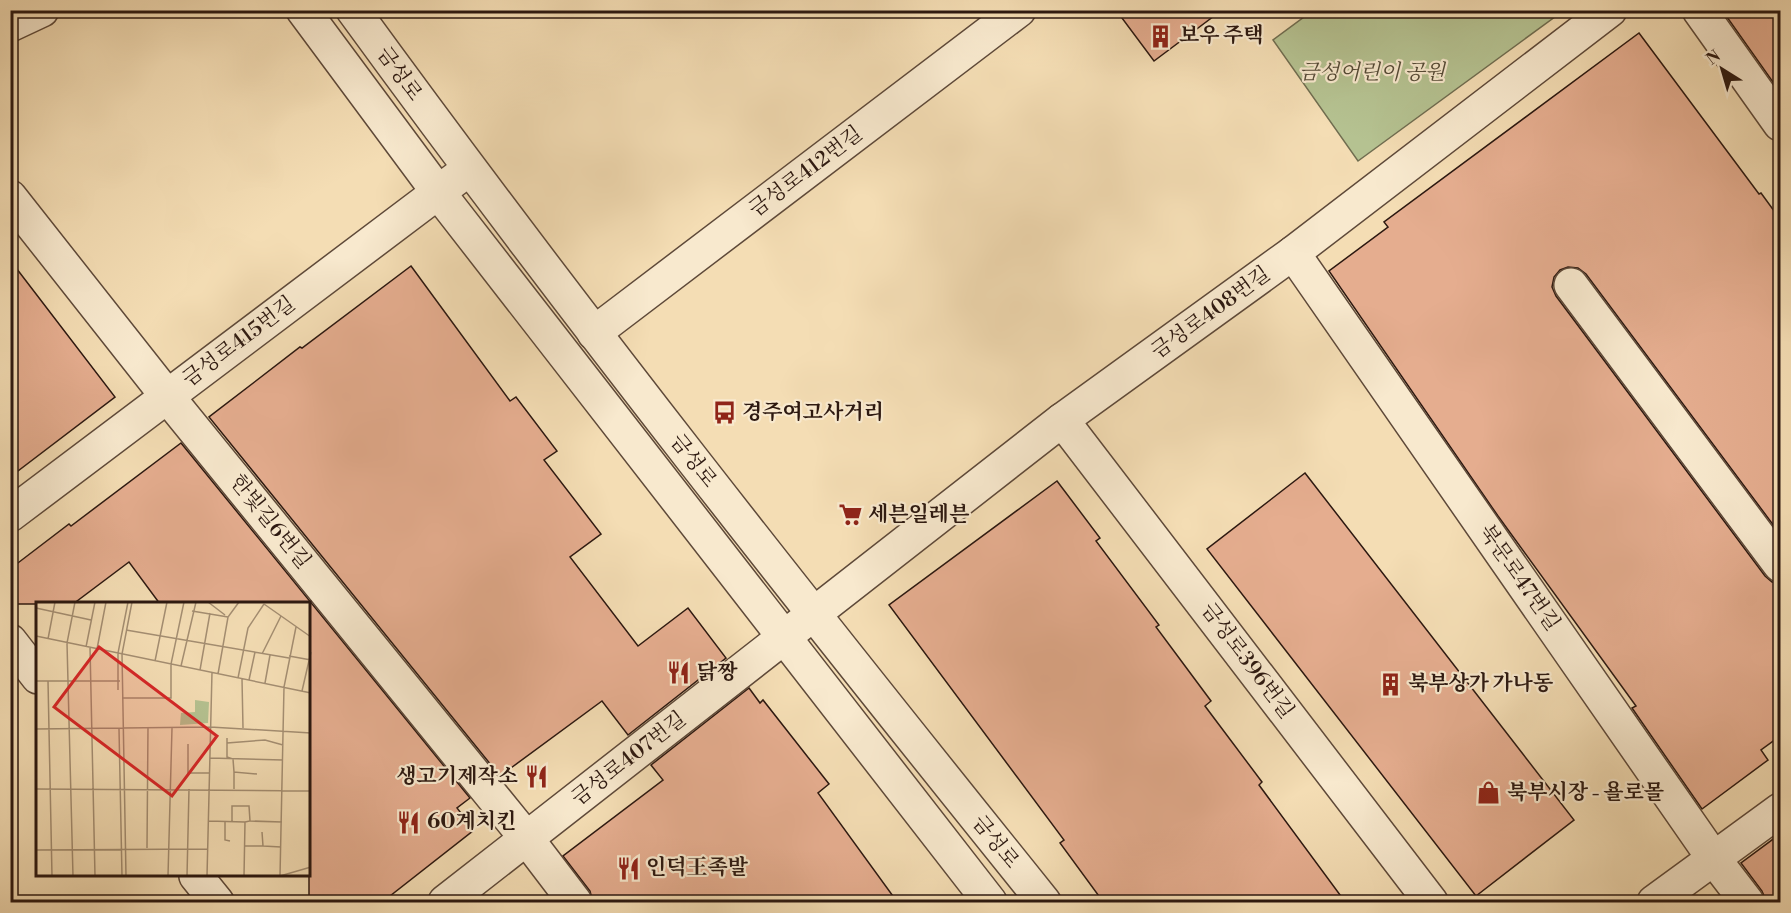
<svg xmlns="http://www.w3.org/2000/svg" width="1791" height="913" font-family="'Libre Bodoni','Noto Serif KR',serif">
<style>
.green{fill:#b5c291;stroke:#706d50;stroke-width:1.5}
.building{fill:#e5ad8f;stroke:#2c1810;stroke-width:1.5}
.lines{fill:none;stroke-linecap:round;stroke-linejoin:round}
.minor-casing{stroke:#5e4939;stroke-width:36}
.tertiary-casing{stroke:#5e4939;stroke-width:36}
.minor{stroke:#f8e9ce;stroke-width:33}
.tertiary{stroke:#f8e9ce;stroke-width:33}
.labels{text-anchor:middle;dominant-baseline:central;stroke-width:4.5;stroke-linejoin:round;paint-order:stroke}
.poi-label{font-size:21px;font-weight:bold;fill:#2c1810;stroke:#f8e9ce;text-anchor:start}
.park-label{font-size:21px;font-style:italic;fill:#554b37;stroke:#f8e9ce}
.street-label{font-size:21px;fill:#2c1810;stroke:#f8e9ce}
.inset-road{fill:none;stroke:#a48e72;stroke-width:1.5}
.view{fill:#d62828;fill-opacity:0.15;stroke:#d62828;stroke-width:3}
.inset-edge{fill:none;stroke:#2c1810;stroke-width:3}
</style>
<rect width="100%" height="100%" fill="#f4ddb4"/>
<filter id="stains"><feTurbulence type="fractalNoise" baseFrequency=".00333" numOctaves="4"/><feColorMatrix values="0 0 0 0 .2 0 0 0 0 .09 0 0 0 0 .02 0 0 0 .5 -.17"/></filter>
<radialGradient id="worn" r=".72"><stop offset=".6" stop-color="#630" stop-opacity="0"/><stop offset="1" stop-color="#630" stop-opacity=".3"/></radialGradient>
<!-- green -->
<path class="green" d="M1312,11V10L1563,11L1358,161L1273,40Z"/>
<!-- building -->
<g class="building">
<path d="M1116,10H1222L1154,61Z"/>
<path d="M1722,10H1780V92Z"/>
<path d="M1639,33L1759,194L1761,193L1780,219V534L1586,274L1578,268L1568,267L1560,270L1554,277L1552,287L1556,296L1765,576L1772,582L1780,583V736L1761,750L1768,760L1702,809L1632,708L1636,706L1498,516L1329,271L1388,227L1384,222Z"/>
<path d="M10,260L115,397L10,477Z"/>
<path d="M411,266L510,401L516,397L557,451L544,460L601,534L570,557L638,646L688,608L726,658L628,735L602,701L500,776L209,417L300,347L302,348Z"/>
<path d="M181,443L470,798L457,808L474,830L381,903H309V604H160L129,562L73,604H10V569L69,524L71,526Z"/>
<path d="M1305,473L1574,820L1476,896L1207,549Z"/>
<path d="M1057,481L1100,538L1096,541L1159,625L1156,627L1211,701L1205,706L1262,782L1259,785L1346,903H1104L1060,843L1064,840L889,605Z"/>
<path d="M749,688L760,703L763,700L829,784L818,793L898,903H593L590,891L563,856L663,780L651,765Z"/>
<path d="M1780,834V903H1767L1762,891L1741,863Z"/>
</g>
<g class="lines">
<defs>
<g id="minor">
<path d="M1699,10L1780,124"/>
<path d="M10,197L167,396L527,839L575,902"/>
<path d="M1293,253L1714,859L1747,902"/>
<path d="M1571,285L1780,565"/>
<path d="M594,333L1019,10"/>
<path d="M1062,420L1431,902"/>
<path d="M10,515L469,169"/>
<path d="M10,641L38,677"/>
<path d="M196,876L217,902"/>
<path d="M445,902L1062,420L1293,253L1610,10"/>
<path d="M1654,902L1780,810"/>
</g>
<g id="tertiary">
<path d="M303,10L438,192L990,902"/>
<path d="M353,10C575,315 808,609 1044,902"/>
<path d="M10,25L42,10"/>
</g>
</defs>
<!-- minor casing -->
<use href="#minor" class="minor-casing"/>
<!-- tertiary casing -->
<use href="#tertiary" class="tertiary-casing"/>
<!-- minor -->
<use href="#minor" class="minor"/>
<!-- tertiary -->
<use href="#tertiary" class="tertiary"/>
</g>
<!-- icons -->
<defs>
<symbol id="building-bare" viewBox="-9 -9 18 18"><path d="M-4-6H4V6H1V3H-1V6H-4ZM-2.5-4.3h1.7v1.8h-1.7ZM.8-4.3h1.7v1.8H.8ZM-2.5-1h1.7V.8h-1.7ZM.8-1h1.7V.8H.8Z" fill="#8f2418" stroke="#f8e9ce" stroke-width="2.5" paint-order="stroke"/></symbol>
<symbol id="bus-bare" viewBox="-9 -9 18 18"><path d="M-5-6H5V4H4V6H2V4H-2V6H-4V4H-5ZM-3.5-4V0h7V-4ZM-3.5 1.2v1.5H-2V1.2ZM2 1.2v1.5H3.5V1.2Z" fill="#8f2418" stroke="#f8e9ce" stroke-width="2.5" paint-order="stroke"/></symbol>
<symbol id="supermarket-bare" viewBox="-9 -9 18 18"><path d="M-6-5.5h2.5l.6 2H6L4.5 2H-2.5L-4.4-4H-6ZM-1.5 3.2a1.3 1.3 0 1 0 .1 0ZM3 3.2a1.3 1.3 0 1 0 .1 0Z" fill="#8f2418" stroke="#f8e9ce" stroke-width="2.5" paint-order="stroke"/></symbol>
<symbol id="restaurant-bare" viewBox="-9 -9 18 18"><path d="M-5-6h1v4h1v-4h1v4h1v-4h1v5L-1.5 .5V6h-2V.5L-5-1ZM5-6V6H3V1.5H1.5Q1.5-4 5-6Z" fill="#8f2418" stroke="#f8e9ce" stroke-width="2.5" paint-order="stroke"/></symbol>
<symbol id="shop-bare" viewBox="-9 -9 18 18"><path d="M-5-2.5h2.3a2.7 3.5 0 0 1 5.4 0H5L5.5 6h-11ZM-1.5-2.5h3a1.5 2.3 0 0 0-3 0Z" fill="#8f2418" stroke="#f8e9ce" stroke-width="2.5" paint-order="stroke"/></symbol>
</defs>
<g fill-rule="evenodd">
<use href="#building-bare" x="1144" y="20" width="33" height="33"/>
<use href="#bus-bare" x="708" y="396" width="33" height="33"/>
<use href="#supermarket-bare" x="834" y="498" width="33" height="33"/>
<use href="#restaurant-bare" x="662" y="656" width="33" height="33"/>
<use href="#building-bare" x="1374" y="668" width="33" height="33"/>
<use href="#restaurant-bare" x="520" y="760" width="33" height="33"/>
<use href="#shop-bare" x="1472" y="776" width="33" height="33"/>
<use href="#restaurant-bare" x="392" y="806" width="33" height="33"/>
<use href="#restaurant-bare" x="612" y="852" width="33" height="33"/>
</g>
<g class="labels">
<!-- poi labels -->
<g class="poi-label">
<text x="1179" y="36">보우 주택</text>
<text x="742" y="413">경주여고사거리</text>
<text x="868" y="515">세븐일레븐</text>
<text x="697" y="673">닭짱</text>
<text x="1408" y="684">북부상가 가나동</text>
<text x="518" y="777" text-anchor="end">생고기제작소</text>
<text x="1507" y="793">북부시장 - 욜로몰</text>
<text x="427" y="822">60계치킨</text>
<text x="646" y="868">인덕王족발</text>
</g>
<!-- park labels -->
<g class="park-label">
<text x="1372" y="73">금성어린이 공원</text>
</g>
<!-- street labels -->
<g class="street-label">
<text transform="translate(399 74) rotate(54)">금성로</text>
<text transform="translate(806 172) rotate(-37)">금성로412번길</text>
<text transform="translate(1211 313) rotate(-36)">금성로408번길</text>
<text transform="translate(239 342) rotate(-37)">금성로415번길</text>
<text transform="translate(693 461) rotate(52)">금성로</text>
<text transform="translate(270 522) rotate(51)">한빛길6번길</text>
<text transform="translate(1519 578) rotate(55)">북문로47번길</text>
<text transform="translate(1247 661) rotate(53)">금성로396번길</text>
<text transform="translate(629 759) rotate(-38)">금성로407번길</text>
<text transform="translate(995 842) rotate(51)">금성로</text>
</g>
</g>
<!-- overview -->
<g transform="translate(36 602)">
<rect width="274" height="274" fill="#f4ddb4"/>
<path d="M159,98L173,100L172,121L144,123L145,111L159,110Z" fill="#b5c291"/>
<path class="inset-road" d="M172,0L189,13M228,2L275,35M0,6L55,18M156,9L192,15M260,25L248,85L244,274L275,265M90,28L253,56M0,34L275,91M12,37L19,0M50,45L59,0M54,45L59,274M61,47L70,0M226,52L245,14M253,54L275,58M119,59L131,0M145,64L160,0M164,68L174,11M182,72L192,15L203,0M202,76L212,26L228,2M206,77L207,126M213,78L219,50M0,79H84M12,79L16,274M229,81L234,53M82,88V51L92,0M266,89L275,50M86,96H135V62L148,0M0,127L174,125L275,131M83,127L86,274M191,136V155L197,157L198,170M191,141L229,138L247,143M152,142V171H173M174,156L247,158M0,187L275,189M198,187V170L221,172M172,219L209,220M189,219V238L194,239M196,219V204H213L214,219L209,220M214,219L246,220M209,244H227L226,230M227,244L245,245M111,246L112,125M0,248L172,247M37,274L31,41L39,0M90,274L86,52L96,0M132,274L136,126M151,274L153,187M171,274L176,70M208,274L209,220"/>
<path class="view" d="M63,45L181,134L136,194L18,105Z"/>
<rect width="274" height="274" class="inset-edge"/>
</g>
<!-- margin -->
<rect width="1791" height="913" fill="none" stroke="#f4ddb4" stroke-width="36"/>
<rect x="12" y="12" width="1767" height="889" fill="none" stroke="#2c1810" stroke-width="3"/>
<rect x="18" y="18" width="1755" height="877" fill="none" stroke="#2c1810" stroke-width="1.5"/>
<!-- north arrow -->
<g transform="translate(1722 69) rotate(323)" stroke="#f8e9ce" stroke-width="4.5" paint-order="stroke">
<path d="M0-4.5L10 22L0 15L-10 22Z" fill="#2c1810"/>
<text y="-9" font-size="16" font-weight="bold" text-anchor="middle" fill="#2c1810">N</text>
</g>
<rect width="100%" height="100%" filter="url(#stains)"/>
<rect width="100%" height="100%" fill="url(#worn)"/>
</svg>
